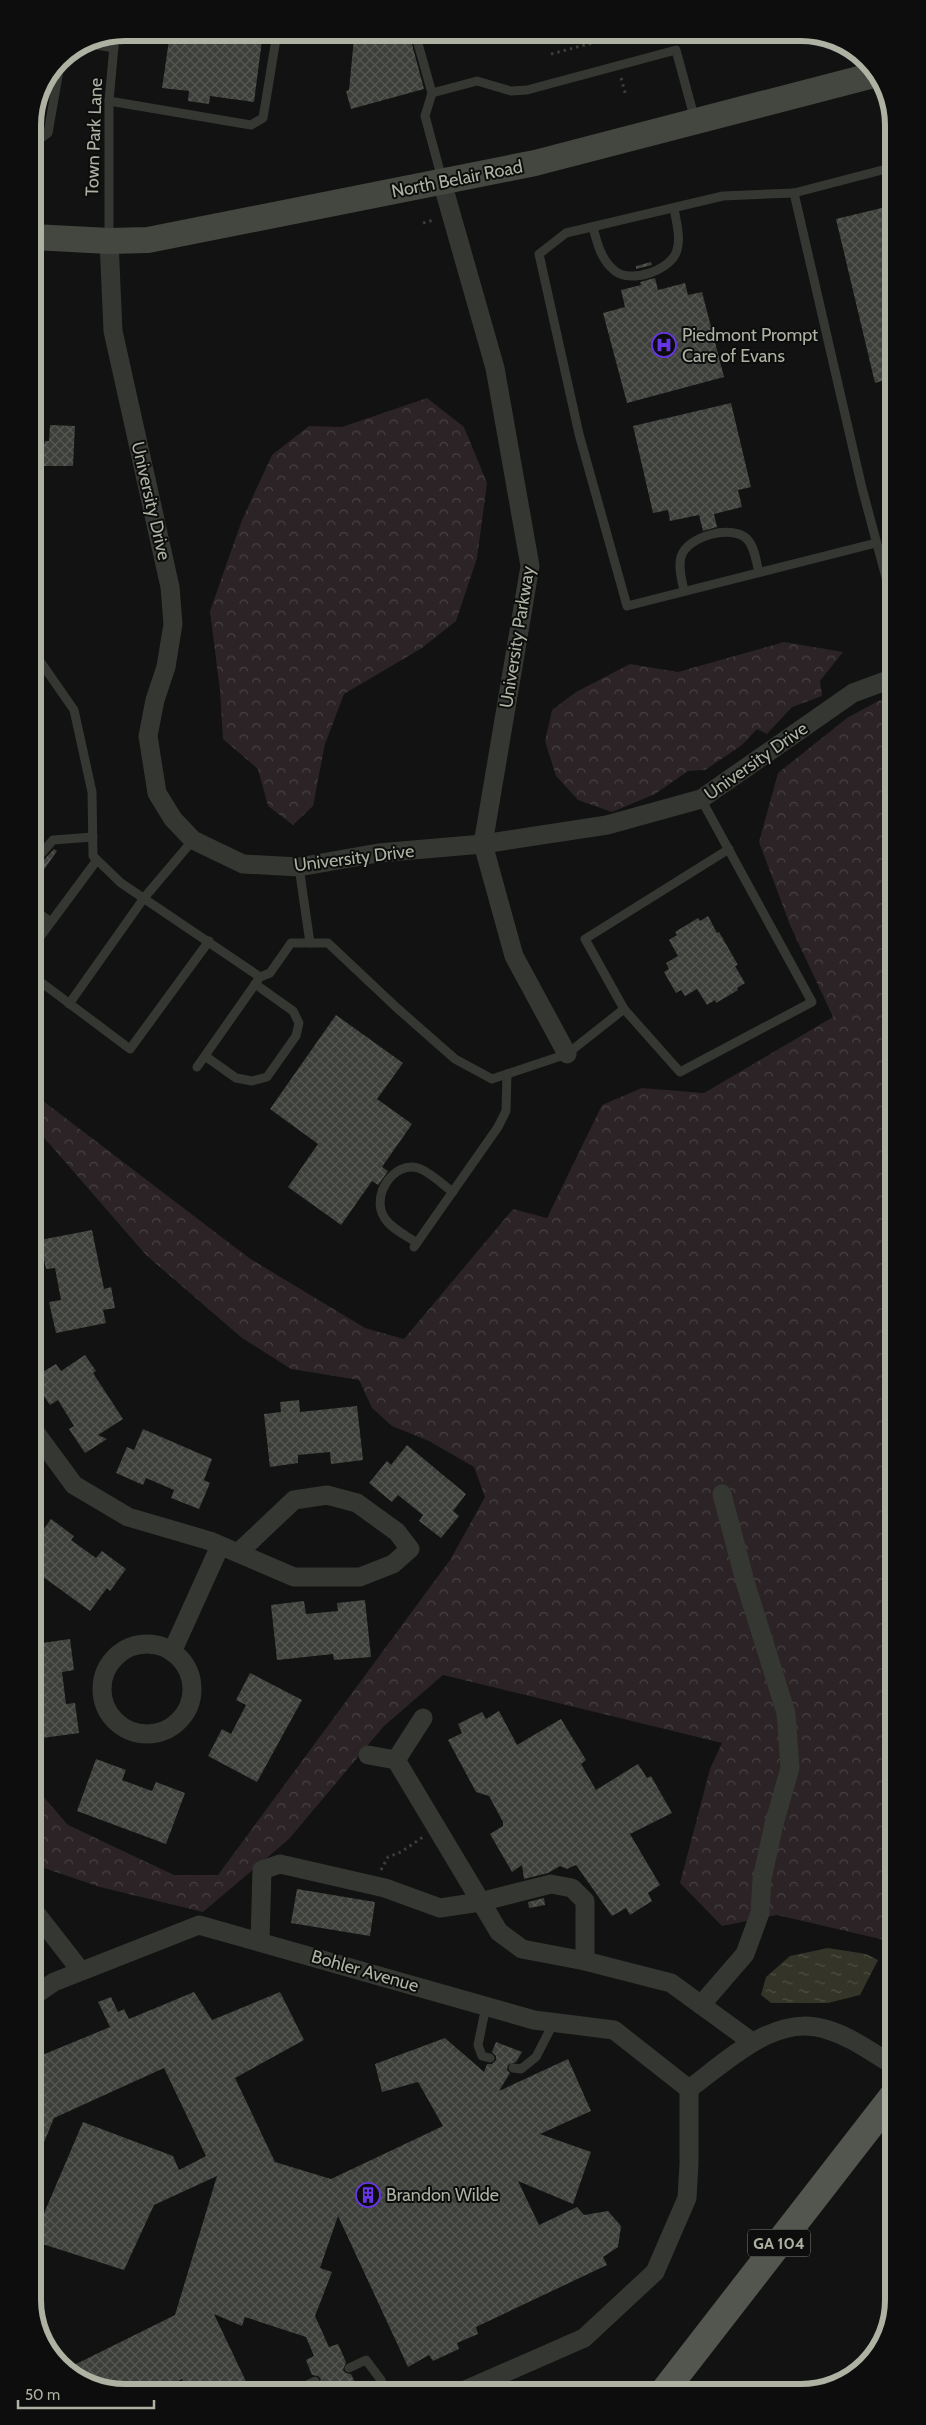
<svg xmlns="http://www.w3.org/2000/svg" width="926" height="2425" font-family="Cabin,sans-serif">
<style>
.forest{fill:url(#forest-crowns)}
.water{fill:url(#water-ripples)}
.building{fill:url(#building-cross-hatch)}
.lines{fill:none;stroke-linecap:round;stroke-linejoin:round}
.path{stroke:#3c3e38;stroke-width:3;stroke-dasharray:2.5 4;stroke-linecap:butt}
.lane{stroke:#353732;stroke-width:9}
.street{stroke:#353732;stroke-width:19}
.secondary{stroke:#444740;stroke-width:26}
.primary{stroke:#53564e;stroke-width:28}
.labels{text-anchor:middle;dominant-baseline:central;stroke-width:4;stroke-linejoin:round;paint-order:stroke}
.shield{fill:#0c0d0c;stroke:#7d8076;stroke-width:1}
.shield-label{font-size:16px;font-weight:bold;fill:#adb2a3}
.street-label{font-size:18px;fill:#adb2a3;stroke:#0c0d0c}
.poi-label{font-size:18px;fill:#adb2a3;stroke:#0c0d0c;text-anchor:start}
.rim{fill:none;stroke:#adb2a3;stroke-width:6}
</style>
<defs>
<pattern id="forest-crowns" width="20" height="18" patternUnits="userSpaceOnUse" patternTransform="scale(1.25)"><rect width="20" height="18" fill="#2b2326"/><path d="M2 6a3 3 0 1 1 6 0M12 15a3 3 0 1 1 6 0" fill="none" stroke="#474142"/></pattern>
<pattern id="water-ripples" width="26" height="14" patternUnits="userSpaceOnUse" patternTransform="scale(1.25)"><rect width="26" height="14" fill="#343528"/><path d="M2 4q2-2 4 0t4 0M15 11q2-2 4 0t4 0" fill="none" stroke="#4f5044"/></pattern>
<pattern id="building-cross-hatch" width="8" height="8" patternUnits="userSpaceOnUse" patternTransform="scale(1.25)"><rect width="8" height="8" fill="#3d3f3b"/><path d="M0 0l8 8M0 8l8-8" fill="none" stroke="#565854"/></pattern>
</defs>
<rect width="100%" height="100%" fill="#111211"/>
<!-- forest -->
<g class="forest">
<path d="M427,398L464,427L487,483L477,558L456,621L422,648L344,694L325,744L313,806L293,825L268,806L258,769L223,739L220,691L210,611L242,520L272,455L309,426L342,427Z"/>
<path d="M784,642L843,652L820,681L822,696L792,707L767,734L757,729L742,745L705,770L688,771L655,794L612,812L578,800L556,776L545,741L552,710L576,692L630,664L678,672Z"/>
<path d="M880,700L891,704L893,1942L777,1915L722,1926L680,1883L710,1769L722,1743L443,1675L384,1726L289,1839L203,1912L100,1887L35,1865V1787L68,1825L174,1875H218L450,1560L485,1497L474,1467L429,1441L392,1426L372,1408L359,1380L291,1369L242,1338L146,1255L40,1133L34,1131V1094L249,1258L365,1328L404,1339L513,1209L547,1218L602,1105L642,1088L704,1093L833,1017L790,925L759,842L778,773L847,718Z"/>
</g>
<!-- water -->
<path class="water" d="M828,1948L866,1954L878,1960L860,1995L828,2003H771L761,1995L766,1977L790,1956Z"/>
<!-- building -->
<g class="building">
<path d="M170,33H222V34L262,40L254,102L210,96L209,104L188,101L189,91L162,88Z"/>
<path d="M374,33H409L424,89L351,109L346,91L349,90L354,38Z"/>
<path d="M890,206L891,378L875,383L836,219Z"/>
<path d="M651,262L652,265L636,269V266Z"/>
<path d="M655,278L658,290L685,283L688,295L702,292L724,377L627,403L603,313L625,307L621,290L641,285L640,282Z"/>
<path d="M731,403L751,487L738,490L742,507L714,514L717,527L703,531L699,515L670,521L668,510L653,513L633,426Z"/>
<path d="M50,425L75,426L73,466H33V445H44L45,441H49Z"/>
<path d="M34,835L43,842L34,853Z"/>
<path d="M54,849L57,851L43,871L37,867Z"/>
<path d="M708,916L717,933L719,932L738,965L735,966L745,983L737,988L738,990L716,1003L715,1000L707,1005L697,989L685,996L681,990L676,993L664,972L669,969L666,963L678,956L669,940L677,935L675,932L698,918L700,921Z"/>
<path d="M336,1015L403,1063L377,1099L412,1124L382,1167L388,1171L378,1185L372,1181L341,1225L288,1187L318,1144L270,1109Z"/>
<path d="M92,1230L104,1289L111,1287L115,1308L103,1310L106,1323L56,1333L49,1302L61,1300L55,1268L46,1269L40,1240Z"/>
<path d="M85,1355L96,1371L93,1373L123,1419L98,1435L107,1439L85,1453L69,1429L74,1426L58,1400L50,1405L34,1382V1377L56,1364L61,1371Z"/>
<path d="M299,1400L300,1412L357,1406L363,1460L331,1464L330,1452L298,1455V1463L270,1467L264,1414L281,1412L280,1402Z"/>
<path d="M143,1429L212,1459L204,1480L210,1483L199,1509L171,1498L174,1490L146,1478L143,1485L116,1473L127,1447L134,1450Z"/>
<path d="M407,1445L466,1494L453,1511L459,1516L441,1538L419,1521L423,1515L398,1495L392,1502L369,1483L387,1461L391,1465Z"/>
<path d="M51,1519L74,1536L71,1540L96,1558L102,1551L126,1569L110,1591L107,1588L90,1611L35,1571V1556L41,1548L35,1541Z"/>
<path d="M365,1600L371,1657L334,1660L333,1654L277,1660L271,1605L304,1601L306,1614L338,1611L337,1603Z"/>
<path d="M70,1639L74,1670L62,1672L66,1704L75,1703L79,1733L35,1739V1644Z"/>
<path d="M250,1673L302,1700L257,1782L208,1756L222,1729L231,1734L246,1705L236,1700Z"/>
<path d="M499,1711L517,1745L561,1719L586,1760L581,1764L596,1790L638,1764L647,1778L651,1776L672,1813L630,1834L660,1885L648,1893L652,1901L630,1915L626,1908L612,1916L576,1865L567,1869L560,1866L548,1873L524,1879L522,1865L512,1872L490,1834L503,1826V1822L489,1796L476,1792L448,1740L462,1733L458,1724L482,1712L486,1719Z"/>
<path d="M96,1759L126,1770L122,1780L152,1791L156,1782L185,1793L166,1844L77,1811Z"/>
<path d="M297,1889L375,1902L370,1936L291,1923Z"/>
<path d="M544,1898L545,1905L529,1908L528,1902Z"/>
<path d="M194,1992L212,2020L280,1992L304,2040L235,2078L275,2162L331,2179L443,2126L418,2082L382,2092L375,2064L445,2038L484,2072L487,2064H492L496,2060V2056L492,2052L496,2042L522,2052L516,2062L508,2065L507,2070L510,2073L499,2091L568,2059L591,2111L540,2134L591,2152L573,2204L518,2181L539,2225L577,2207L584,2215L608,2211L621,2226L618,2247L603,2257L607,2265L476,2327L478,2334L457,2343L459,2349L433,2361L429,2355L408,2367L338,2216L320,2268L332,2272L315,2316L329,2347L338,2344L346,2362L343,2370L346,2373L351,2374L359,2391H320L318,2387L321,2379L318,2376L312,2375L306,2360L314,2356L306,2337L245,2317L242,2326L214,2314L251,2392H188L182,2379L157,2392H119L64,2370L175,2315L217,2176L154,2205L124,2270L36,2242V2232L83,2122L173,2156L179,2170L206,2156L164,2068L54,2118L36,2162L35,2058L110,2027L98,2002L111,1997L118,2012L124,2009L129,2019Z"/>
</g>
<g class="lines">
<!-- path -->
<g class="path">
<path d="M612,42L611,38L633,33"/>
<path d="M551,54L611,38"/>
<path d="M621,78L626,96"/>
<path d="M423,223L434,220"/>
<path d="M381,1870L388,1857L401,1852L423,1837"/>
</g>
<!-- lane -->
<g class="lane">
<path d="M415,33L432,93L425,116L442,179"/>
<path d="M85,43L114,48"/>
<path d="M432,93L477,81L511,91L527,90L676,50L695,120"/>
<path d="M109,101L251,125L263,118L277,33"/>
<path d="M33,141H37L48,133L61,59"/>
<path d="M794,193L862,488L891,596"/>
<path d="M593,227C597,243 601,260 615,271C631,284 672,270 677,250C681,237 676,221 674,208"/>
<path d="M109,239V101L115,35"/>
<path d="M876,543L627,606L579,434L539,254L566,233L723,196L794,193L890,168"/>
<path d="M684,591C682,580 678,568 681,557C687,536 732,524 747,539C755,547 756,562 759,572"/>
<path d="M33,651L74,710L92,792L93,856L121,883L260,977L270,973L291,943H328L397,1008L455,1059L492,1079L567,1054L624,1009L680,1072L812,1002L701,799"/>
<path d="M34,862L53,840L93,837"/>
<path d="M299,867L310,943"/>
<path d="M34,910L51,922"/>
<path d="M34,945L97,860"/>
<path d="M34,977L130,1049L209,941"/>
<path d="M69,1004L144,898L193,840"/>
<path d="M624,1009L585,939L729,849"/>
<path d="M205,1056L236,1078L252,1081L267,1077L296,1036L299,1023L293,1011L255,984"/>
<path d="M197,1067L258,980"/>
<path d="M417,1243C407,1236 390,1228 384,1217C371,1196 393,1161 418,1168C429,1171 443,1185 453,1192"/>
<path d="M414,1247L498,1127L506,1111L507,1074"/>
<path d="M486,2006L478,2045L482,2056L490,2058"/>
<path d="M513,2068L521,2069L536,2057L554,2022"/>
<path d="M349,2368L366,2360L381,2380L385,2391"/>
<path d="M303,2391V2387L315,2381"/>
</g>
<!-- street -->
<g class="street">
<path d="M442,182L495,368L530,566L483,844L514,956L567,1054"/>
<path d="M109,241L113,331L170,587L173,624L166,667L155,700L148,736L157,793L173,819L193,840L243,864L299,867L378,853L483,844L607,825L701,799L853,693L891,679"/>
<path d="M35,1432L74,1485L128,1517L210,1541L294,1577H360L393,1564L410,1549L397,1532L357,1503L327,1495L294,1500L238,1553"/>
<circle cx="147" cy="1689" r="45"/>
<path d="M172,1652L220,1546"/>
<path d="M423,1718L396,1760L499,1932L522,1949L585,1961L671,1983L752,2042"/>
<path d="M368,1755L396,1760"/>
<path d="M35,1912L81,1971"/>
<path d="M260,1942L262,1870L280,1864L385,1888L440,1908L480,1902L551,1884L572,1888L585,1901V1961"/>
<path d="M35,1995L54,1982L199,1925L534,2020L614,2030L689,2089"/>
<path d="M701,2005L745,1954L760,1913L762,1879L774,1824L790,1768L786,1713L746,1585L722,1494"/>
<path d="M689,2089C726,2062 775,2013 825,2029C850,2036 871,2052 893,2065"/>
<path d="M463,2391L584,2338L655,2272L687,2198L689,2164V2089"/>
</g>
<!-- secondary -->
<path class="secondary" d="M33,237L109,241L148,240L535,163L874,75"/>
<!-- primary -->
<path class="primary" d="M665,2390L893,2096"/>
</g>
<!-- icons -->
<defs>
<symbol id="hospital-ring" viewBox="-11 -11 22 22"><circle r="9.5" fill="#0c0d0c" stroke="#6735e6" stroke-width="1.5"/><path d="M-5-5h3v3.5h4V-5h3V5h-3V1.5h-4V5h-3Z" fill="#6735e6"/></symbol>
<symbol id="building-ring" viewBox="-11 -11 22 22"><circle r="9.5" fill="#0c0d0c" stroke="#6735e6" stroke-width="1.5"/><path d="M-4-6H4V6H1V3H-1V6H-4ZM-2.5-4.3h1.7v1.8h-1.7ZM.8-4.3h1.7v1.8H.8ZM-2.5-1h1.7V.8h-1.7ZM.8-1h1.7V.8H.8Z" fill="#6735e6"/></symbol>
</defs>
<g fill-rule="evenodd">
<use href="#hospital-ring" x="650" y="331" width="28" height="28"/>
<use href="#building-ring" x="354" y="2181" width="28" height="28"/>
</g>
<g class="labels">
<!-- shield labels -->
<rect class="shield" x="748" y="2229.5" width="62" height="27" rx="4"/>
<g class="shield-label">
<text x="779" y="2243">GA 104</text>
</g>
<!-- street labels -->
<g class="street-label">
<text transform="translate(94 137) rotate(-88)">Town Park Lane</text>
<text transform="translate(457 179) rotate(-11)">North Belair Road</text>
<text transform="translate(151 501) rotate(77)">University Drive</text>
<text transform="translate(517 637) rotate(-81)">University Parkway</text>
<text transform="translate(756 761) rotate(-35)">University Drive</text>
<text transform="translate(354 858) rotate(-7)">University Drive</text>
<text transform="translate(365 1971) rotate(16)">Bohler Avenue</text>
</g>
<!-- poi labels -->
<g class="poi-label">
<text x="682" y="335">Piedmont Prompt<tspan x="682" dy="21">Care of Evans</tspan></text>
<text x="386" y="2195">Brandon Wilde</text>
</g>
</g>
<!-- crop -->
<path d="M0 0H926V2425H0ZM125 41H801A84 84 0 0 1 885 125V2300A84 84 0 0 1 801 2384H125A84 84 0 0 1 41 2300V125A84 84 0 0 1 125 41Z" fill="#0c0d0c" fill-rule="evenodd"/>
<path class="rim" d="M125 41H801A84 84 0 0 1 885 125V2300A84 84 0 0 1 801 2384H125A84 84 0 0 1 41 2300V125A84 84 0 0 1 125 41Z"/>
<!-- scale -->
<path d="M18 2400v8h136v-8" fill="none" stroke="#adb2a3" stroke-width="2.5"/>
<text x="25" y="2400" font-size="15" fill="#adb2a3" stroke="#0c0d0c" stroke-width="4" paint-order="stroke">50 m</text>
</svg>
